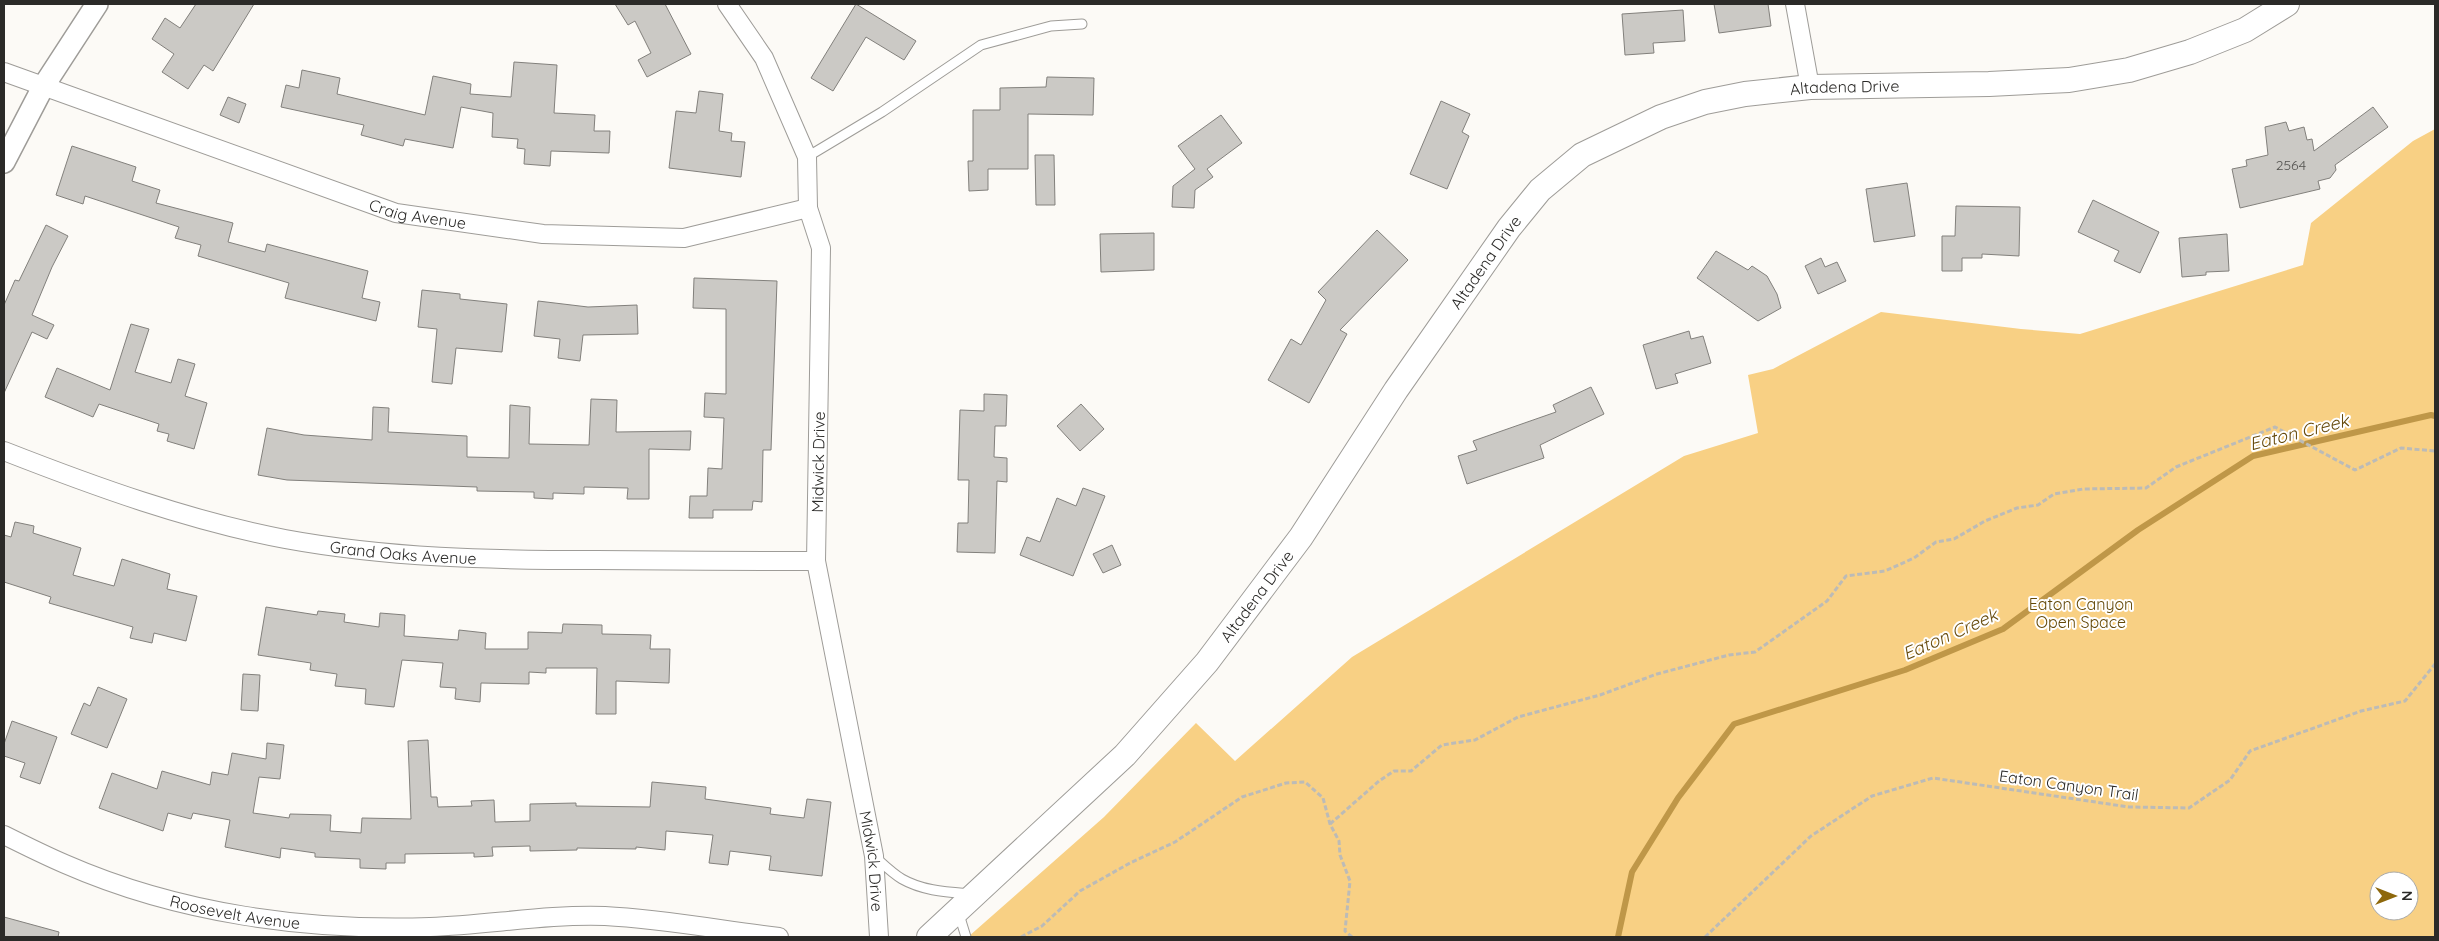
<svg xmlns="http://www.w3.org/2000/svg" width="2439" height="941" font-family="Quicksand,sans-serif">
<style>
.green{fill:#f8d084;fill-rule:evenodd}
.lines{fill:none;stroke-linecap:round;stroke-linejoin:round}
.stream{stroke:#bf9748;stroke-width:6}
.building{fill:#cbc9c5;stroke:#82807c}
.service-casing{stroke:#9e9c98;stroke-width:11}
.minor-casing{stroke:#9e9c98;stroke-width:20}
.tertiary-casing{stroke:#9e9c98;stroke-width:24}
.secondary-casing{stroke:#9e9c98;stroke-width:26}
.path{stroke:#bcbbb7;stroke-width:3;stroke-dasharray:5 2.5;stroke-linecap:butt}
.service{stroke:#fff;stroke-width:9}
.minor{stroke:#fff;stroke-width:18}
.tertiary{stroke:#fff;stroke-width:21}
.secondary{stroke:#fff;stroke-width:24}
.labels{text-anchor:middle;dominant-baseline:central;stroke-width:4;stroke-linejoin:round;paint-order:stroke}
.number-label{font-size:14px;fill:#53524f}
.street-label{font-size:16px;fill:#2b2a28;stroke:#fff}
.park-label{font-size:16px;fill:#644909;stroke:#fff}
.water-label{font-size:18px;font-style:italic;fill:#674b0d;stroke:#fff}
</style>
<rect width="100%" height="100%" fill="#fcfaf6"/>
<!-- green -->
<path class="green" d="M2435,129V937H968L1104,817L1196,723L1235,761L1352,657L1684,456L1758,433L1748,375L1773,369L1881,312L2021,329L2080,334L2303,265L2311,223L2413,141ZM2379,881H2409V911H2379Z"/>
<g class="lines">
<!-- stream -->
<path class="stream" d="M1618,937L1632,872L1678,798L1734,724L1905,670L2003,629L2138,530L2253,456L2431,415L2435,416"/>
</g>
<!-- building -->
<g class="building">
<path d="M196,4H254L213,71L204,65L188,89L162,72L174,54L152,39L165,18L180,28Z"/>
<path d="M615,4H665L691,54L647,77L638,60L651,53L635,21L628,25Z"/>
<path d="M856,4L916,41L904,60L866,37L833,91L811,78Z"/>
<path d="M1714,4H1768L1771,26L1719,33Z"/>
<path d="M1683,10L1685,41L1653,43L1654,53L1625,55L1622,14Z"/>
<path d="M514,62L557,65L554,113L595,115L594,131H610L609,153L551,151L550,166L524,164L525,149L517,148L518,139L492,137L493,113L461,107L453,148L405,139L403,146L361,135L364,125L281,107L286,85L299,88L302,70L340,78L337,94L425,115L433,76L471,84L470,94L511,97Z"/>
<path d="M1047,77L1094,78L1093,115L1028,114V169H988V190L969,191L968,161H973V110H1000V88L1046,87Z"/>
<path d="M699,91L723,94L719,131L732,133L731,141L745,142L741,177L669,168L676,111L696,113Z"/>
<path d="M228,97L246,104L239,123L220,115Z"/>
<path d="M1441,101L1470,114L1462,132L1469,136L1447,189L1410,174Z"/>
<path d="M2373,107L2388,127L2335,165L2336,170L2330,178L2318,181L2320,189L2240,208L2232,169L2247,166L2246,160L2268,155L2265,127L2286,122L2289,131L2304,127L2307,140L2312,139L2314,151Z"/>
<path d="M1221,115L1242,143L1207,169L1213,177L1195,190L1194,208L1172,207L1173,186L1195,169L1178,146Z"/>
<path d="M72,146L136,167L132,181L160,190L156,203L233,223L228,242L265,252L267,244L368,271L362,298L380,302L376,321L285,298L289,283L198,256L201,245L175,238L179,227L85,196L83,204L56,195Z"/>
<path d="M1035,155H1054L1055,205H1036Z"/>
<path d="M1907,183L1915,236L1874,242L1866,189Z"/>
<path d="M2093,200L2159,232L2140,273L2114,261L2119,251L2078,232Z"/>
<path d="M1956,206L2020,207L2019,256L1982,254V258H1962V271H1942V236H1955Z"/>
<path d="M46,225L68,236L52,267L32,315L54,325L47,339L32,332L4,393V305L15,280L19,281Z"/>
<path d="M1377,230L1408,260L1340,330L1347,334L1309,403L1268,380L1291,339L1301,345L1326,300L1318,292Z"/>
<path d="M1154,233V270L1101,272L1100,234Z"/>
<path d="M2227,234L2229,271L2206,272V275L2182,277L2179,238Z"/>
<path d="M1716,251L1748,270L1752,266L1767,276L1777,294L1781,308L1758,321L1697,278Z"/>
<path d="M1821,258L1825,267L1837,262L1846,281L1818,294L1805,266Z"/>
<path d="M694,278L777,281L771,450H763L762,502L753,501L752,510H713V518H689L690,496H707L708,468L722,469L724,418L704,417L705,393L726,394V309L693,308Z"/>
<path d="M422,290L460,294V299L507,304L502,352L456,348L452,384L432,382L437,329L418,327Z"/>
<path d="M538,301L588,307L637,305L638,334L583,335L580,361L558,358L560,339L534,336Z"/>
<path d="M131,324L149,329L135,372L171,383L178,359L195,364L185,396L207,403L194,449L167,441L169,434L157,431L159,424L99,404L93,417L45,397L57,368L110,390Z"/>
<path d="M1689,331L1691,339L1703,336L1711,363L1675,374L1678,383L1656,389L1643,345Z"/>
<path d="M1591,387L1604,414L1540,445L1544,458L1467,484L1458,456L1477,450L1473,441L1556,412L1553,405Z"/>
<path d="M984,394L1007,395L1006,426H995L994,457L1007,458V482L997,481L995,553L957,552L958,523H968L969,480H958L960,410L984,411Z"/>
<path d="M591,399L617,400L616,432L691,431L690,450L649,449V499H627L628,488L584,487V494L553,493V499L534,498V492L477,491V487L287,480L258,475L267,428L304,435L372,440L373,407L389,408L388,432L467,436V457L509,458L510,405L530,407L529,444L589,445Z"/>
<path d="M1081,404L1104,429L1080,451L1057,426Z"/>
<path d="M1083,488L1105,496L1073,576L1020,555L1027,537L1040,542L1057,498L1076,506Z"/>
<path d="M15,522L34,526L33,533L81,548L73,575L114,586L122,559L170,574L167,589L197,596L186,641L154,633L152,643L130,638L133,627L49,603L51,597L4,582V535L11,537Z"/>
<path d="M1112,545L1121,565L1103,573L1093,554Z"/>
<path d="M266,607L317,615L318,611L345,614L344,622L379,627L380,613L405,615L404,636L458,640L459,630L486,633L485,649H528V632L562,633L563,624L602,625V634L651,635L650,649H670L669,683L616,681V714H596L597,668H546V673L529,672V684L481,683L480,702L455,699L456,688L440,687L443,663L402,660L394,707L365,704L366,689L335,686L337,674L310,670L311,663L258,655Z"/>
<path d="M243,674L260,675L258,711L241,710Z"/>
<path d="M98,687L127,699L107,748L71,734L84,703L90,706Z"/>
<path d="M12,721L57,737L40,784L20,777L25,763L4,756V744Z"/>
<path d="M428,740L431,797H437L438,807L472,806L471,801L494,800L495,822L530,821V804L576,803V806L650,807L652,782L706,787L705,799L771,808L770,814L804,818L807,799L831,802L822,876L769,870L771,856L730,851L728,865L709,863L713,835L666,831L665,850L636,847V849L577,848V850L530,851V846L492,847L493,856L474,857V853L405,854V863H386V869L360,868V859L315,857V853L281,848L280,858L225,847L230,820L193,813L191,819L168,813L163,831L99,808L112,773L157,789L162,771L210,785L212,772L228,775L232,753L266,759L267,743L284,745L280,779L259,777L253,813L289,818L290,814L331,815L330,831L361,833L362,818L411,819L408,741Z"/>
<path d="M4,917L59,932L58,937H4Z"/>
</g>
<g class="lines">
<defs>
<g id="service">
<path d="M807,157L882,112L981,45L1051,26L1082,24"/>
<path d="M874,856C883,864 892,873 902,879C923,891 947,892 971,894"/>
<path d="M958,911L966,937"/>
</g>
<g id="minor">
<path id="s1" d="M727,4L764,58L807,157L808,208L821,248L816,561L874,856L879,937"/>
<path d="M1795,4L1810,87"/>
<path id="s2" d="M4,72L396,213L543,234L684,238L808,208"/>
<path id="s3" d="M4,451C96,487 187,520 285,539C388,558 491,560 596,560C669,561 743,561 816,561"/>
<path id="s4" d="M4,835C24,845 44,855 65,864C179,914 307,931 430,927C489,925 546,914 605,916C663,919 721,930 779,937"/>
</g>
<path id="tertiary" d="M4,162L43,87L97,4"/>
<g id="secondary">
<path id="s5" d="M929,937L1125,755L1207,662L1301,537L1396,390L1509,228L1540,190L1582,155L1661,117L1705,102L1745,94L1810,87L1989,84L2069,80L2129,70L2190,52L2245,30L2287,4"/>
</g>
</defs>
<!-- service casing -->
<use href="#service" class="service-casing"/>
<!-- minor casing -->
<use href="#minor" class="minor-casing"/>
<!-- tertiary casing -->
<use href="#tertiary" class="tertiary-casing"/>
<!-- secondary casing -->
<use href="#secondary" class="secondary-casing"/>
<!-- path -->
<g class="path">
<path d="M1330,824L1379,781L1394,771H1411L1442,745L1475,740L1518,717L1600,695L1657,674L1729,655L1755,652L1827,601L1846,576L1885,571L1914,558L1936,542L1954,539L1985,521L2017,508L2038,505L2054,494L2083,489L2146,488L2176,467L2275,427L2355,470L2401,448L2435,451"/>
<path d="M1021,937L1042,926L1080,891L1130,863L1175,842L1242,797L1286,783L1305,782L1323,798L1330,824L1339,841L1340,855L1350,881L1345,931L1352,937"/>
<path d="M1705,937L1811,836L1872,796L1933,778L2129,807L2189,808L2230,780L2250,751L2361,711L2405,701L2435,664"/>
</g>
<!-- service -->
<use href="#service" class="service"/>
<!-- minor -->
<use href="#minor" class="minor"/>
<!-- tertiary -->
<use href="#tertiary" class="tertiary"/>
<!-- secondary -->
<use href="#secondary" class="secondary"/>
</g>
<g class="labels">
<!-- number labels -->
<g class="number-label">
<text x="2291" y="165">2564</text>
</g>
<!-- street labels -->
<g class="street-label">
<text stroke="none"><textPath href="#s5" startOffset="1299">Altadena Drive</textPath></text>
<text stroke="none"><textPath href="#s2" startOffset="438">Craig Avenue</textPath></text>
<text stroke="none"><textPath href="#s5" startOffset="879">Altadena Drive</textPath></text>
<text transform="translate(818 462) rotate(-89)">Midwick Drive</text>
<text stroke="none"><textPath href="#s3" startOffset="414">Grand Oaks Avenue</textPath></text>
<text stroke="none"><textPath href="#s5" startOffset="474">Altadena Drive</textPath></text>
<text transform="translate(2069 785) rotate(8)">Eaton Canyon Trail</text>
<text stroke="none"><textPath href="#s1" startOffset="885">Midwick Drive</textPath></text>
<text stroke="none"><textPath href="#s4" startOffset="245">Roosevelt Avenue</textPath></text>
</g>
<!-- park labels -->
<g class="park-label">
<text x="2081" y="604">Eaton Canyon<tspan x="2081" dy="18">Open Space</tspan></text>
</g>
<!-- water labels -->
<g class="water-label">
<text transform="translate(2299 432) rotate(-14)">Eaton Creek</text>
<text transform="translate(1950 634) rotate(-24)">Eaton Creek</text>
</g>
</g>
<!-- border -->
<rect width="2439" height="941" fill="none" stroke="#2b2a28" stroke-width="10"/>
<!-- north arrow -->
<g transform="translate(2394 896) rotate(90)"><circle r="24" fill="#ffffff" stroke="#aaaaa9"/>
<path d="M0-4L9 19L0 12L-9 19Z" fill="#8e680c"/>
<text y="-8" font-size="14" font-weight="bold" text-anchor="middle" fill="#2b2a28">N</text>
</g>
</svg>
